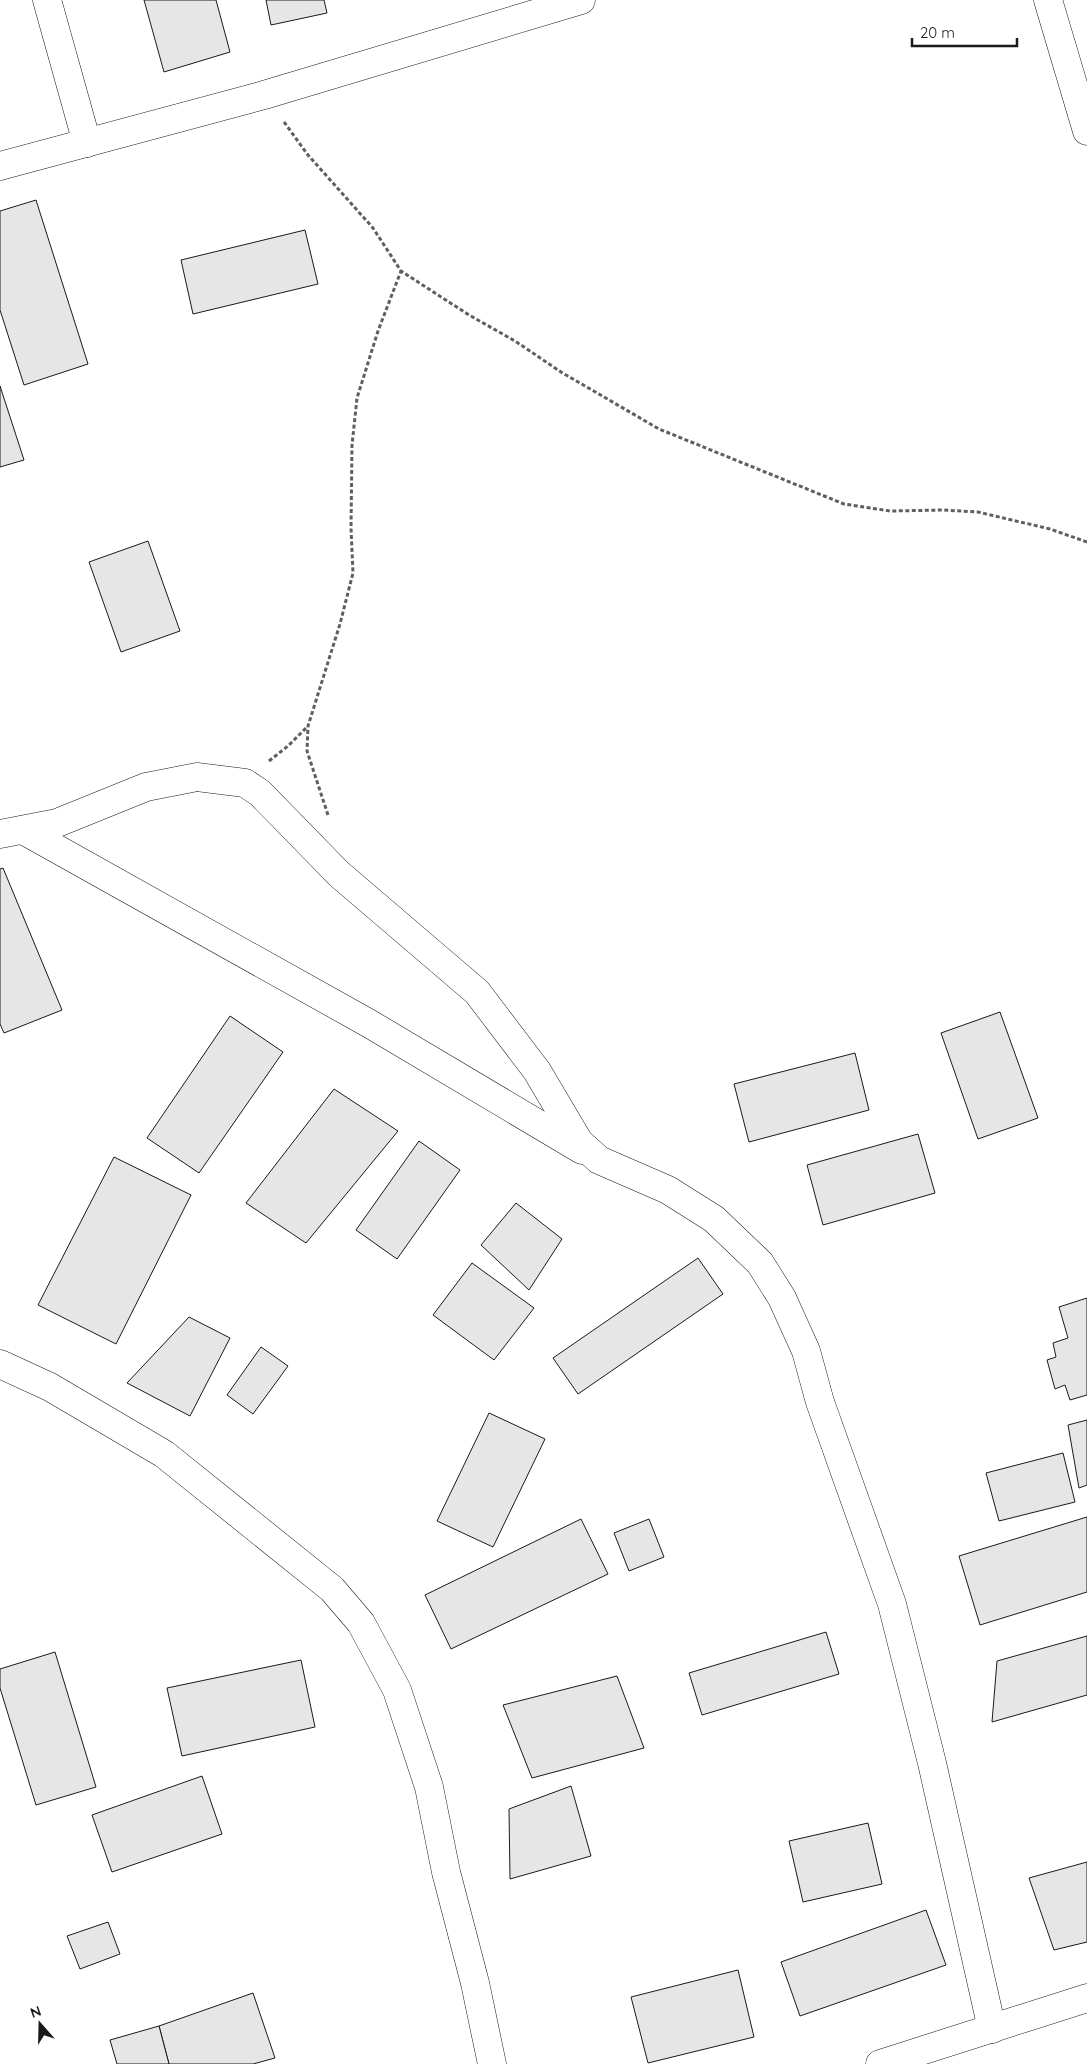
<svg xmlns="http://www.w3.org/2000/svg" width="1087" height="2064" font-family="Quicksand,sans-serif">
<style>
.building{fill:#e6e6e6;stroke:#1a1a1a}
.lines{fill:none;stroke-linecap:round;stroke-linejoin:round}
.street-casing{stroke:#1a1a1a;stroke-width:29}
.path{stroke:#5f5f5f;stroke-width:3;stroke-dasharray:4 2.5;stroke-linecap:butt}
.street{stroke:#fff;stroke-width:28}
</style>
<rect width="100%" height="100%" fill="#fff"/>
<!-- building -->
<g class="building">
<path d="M144,0H216L230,52L164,72Z"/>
<path d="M266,0H324L327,13L271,25Z"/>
<path d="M36,200L88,364L24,385L0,310V211Z"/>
<path d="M305,230L318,284L193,314L181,260Z"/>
<path d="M0,386L24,460L0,467Z"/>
<path d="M148,541L180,631L121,652L89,562Z"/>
<path d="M3,868L62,1010L4,1033L0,1024V869Z"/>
<path d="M1000,1012L1038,1118L978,1139L941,1033Z"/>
<path d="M230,1016L283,1052L199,1173L147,1138Z"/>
<path d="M855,1053L869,1110L749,1142L734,1084Z"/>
<path d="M334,1089L398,1131L306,1243L246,1203Z"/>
<path d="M918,1134L935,1193L823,1225L807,1165Z"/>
<path d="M419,1141L460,1170L397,1259L356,1230Z"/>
<path d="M114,1157L191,1195L116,1344L38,1305Z"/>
<path d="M516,1203L562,1239L529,1290L481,1245Z"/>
<path d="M698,1258L723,1294L578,1394L553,1358Z"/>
<path d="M472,1263L534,1308L494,1360L433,1315Z"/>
<path d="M1087,1298V1395L1070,1400L1065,1385L1055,1389L1047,1360L1056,1357L1053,1343L1068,1338L1059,1307Z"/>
<path d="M189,1317L230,1338L190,1416L127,1383Z"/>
<path d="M261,1347L288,1366L253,1414L227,1395Z"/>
<path d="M489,1413L545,1439L493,1547L437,1521Z"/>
<path d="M1087,1420V1485L1079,1488L1068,1425Z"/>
<path d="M1063,1453L1075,1502L999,1521L986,1473Z"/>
<path d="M1087,1517V1592L980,1625L959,1556Z"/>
<path d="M581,1519L608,1574L451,1649L425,1595Z"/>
<path d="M649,1519L664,1557L629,1571L614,1533Z"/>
<path d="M826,1632L839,1674L702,1715L689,1673Z"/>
<path d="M1087,1636V1695L992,1722L997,1661Z"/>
<path d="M55,1652L96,1787L36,1805L0,1688V1669Z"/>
<path d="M301,1660L315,1727L182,1756L167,1688Z"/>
<path d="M617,1676L644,1748L532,1778L503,1705Z"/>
<path d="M202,1776L222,1834L112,1872L92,1815Z"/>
<path d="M571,1786L591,1856L510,1879L509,1809Z"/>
<path d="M868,1823L882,1884L803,1902L789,1841Z"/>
<path d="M1087,1862V1942L1054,1950L1029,1878Z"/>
<path d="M926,1910L946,1965L800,2016L781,1962Z"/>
<path d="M108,1922L120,1954L80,1969L67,1936Z"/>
<path d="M738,1970L754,2037L648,2063L631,1997Z"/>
<path d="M253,1993L275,2058L253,2064H169L159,2026Z"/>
<path d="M159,2026L169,2064H117L110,2040Z"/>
</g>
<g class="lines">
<defs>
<g id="street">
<path d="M47,0L87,143"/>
<path d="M1048,0L1087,131"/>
<path d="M0,166L264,95L581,0"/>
<path d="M23,830L370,1024L582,1150"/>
<path d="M0,834L57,823L146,787L197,777L245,783L260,793L339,874L477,992L537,1071L579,1142L599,1160L668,1190L714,1219L760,1263L782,1298L806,1351L820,1402L892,1604L932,1763L992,2029"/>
<path d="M0,1364L50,1387L164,1454L332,1589L361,1623L397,1690L429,1787L446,1872L475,1983L492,2064"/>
<path d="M880,2064L1087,1998"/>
</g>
</defs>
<!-- street casing -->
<use href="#street" class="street-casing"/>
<!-- path -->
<g class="path">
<path d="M284,122L308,155L373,228L401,271L469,315L515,341L561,372L659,429L844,504L890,511L944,510L978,512L1050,529L1087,542"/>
<path d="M269,761L288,746L307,727"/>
<path d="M328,815L307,751L308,726L340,624L353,573L351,528L352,445L357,398L378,331L401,271"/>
</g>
<!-- street -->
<use href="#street" class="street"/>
</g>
<!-- north arrow -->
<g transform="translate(40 2024) rotate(340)" stroke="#ffffff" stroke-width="4" paint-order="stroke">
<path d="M0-4L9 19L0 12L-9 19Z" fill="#1a1a1a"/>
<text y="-8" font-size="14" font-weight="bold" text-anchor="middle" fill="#1a1a1a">N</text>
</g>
<!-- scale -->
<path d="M912 38v8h105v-8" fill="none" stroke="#1a1a1a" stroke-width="2.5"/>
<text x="920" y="38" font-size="15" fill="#1a1a1a" stroke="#ffffff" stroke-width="4" paint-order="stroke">20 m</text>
</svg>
